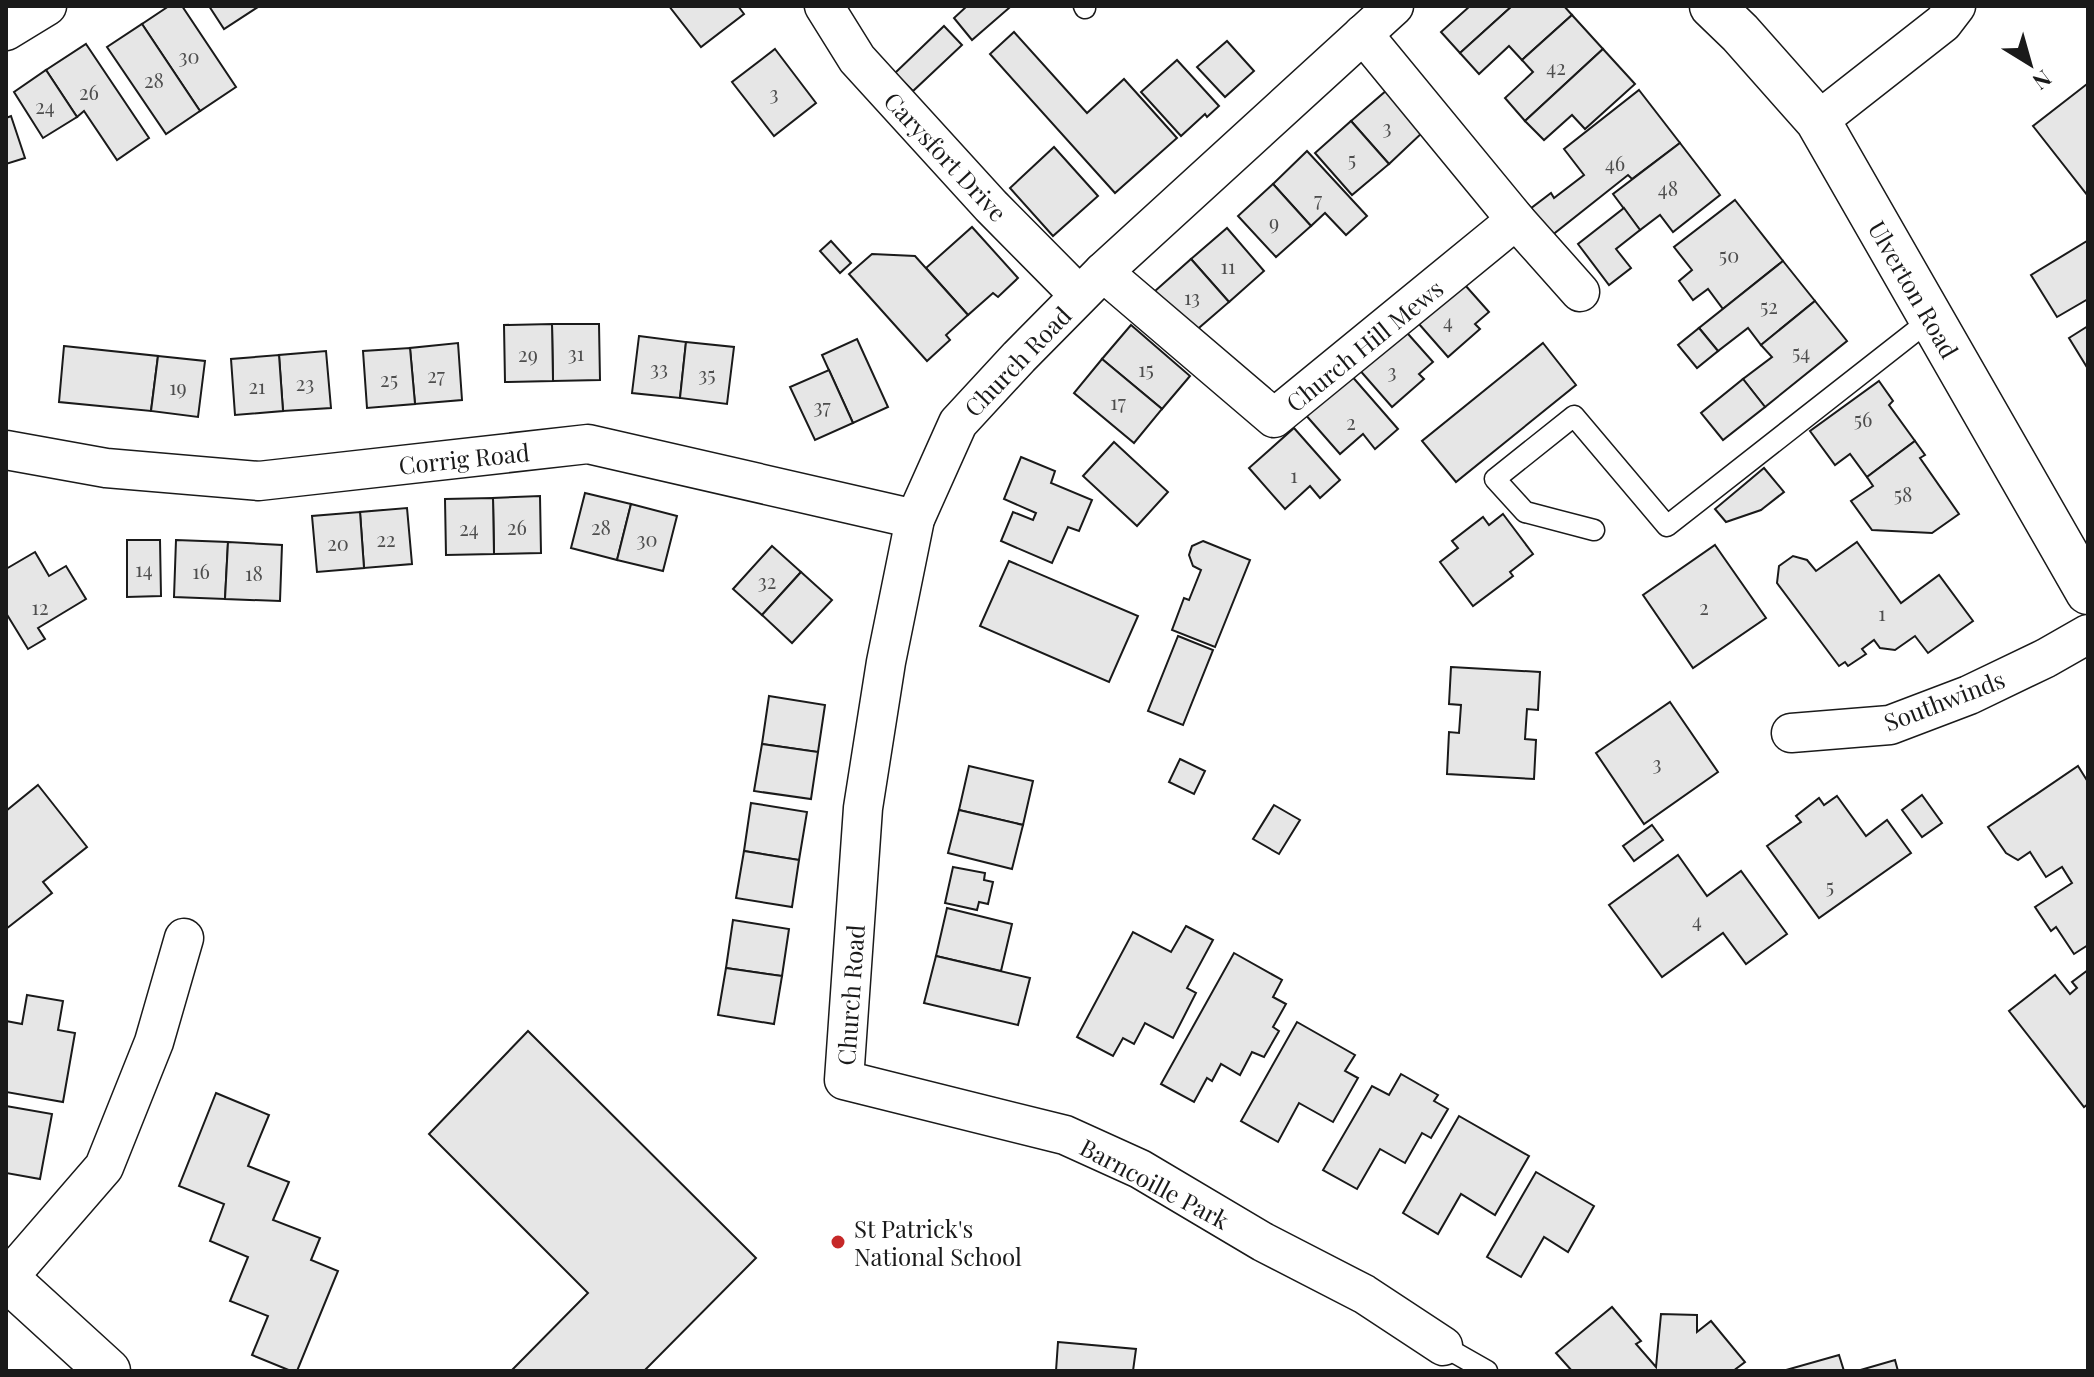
<svg xmlns="http://www.w3.org/2000/svg" width="2094" height="1377" font-family="'Playfair Display',serif">
<style>
.building{fill:#e6e6e6;stroke:#1a1a1a;stroke-width:2}
.lines{fill:none;stroke-linecap:round;stroke-linejoin:round}
.lane-casing{stroke:#1a1a1a;stroke-width:23}
.street-casing{stroke:#1a1a1a;stroke-width:41}
.secondary-casing{stroke:#1a1a1a;stroke-width:47}
.lane{stroke:#fff;stroke-width:20}
.street{stroke:#fff;stroke-width:38}
.secondary{stroke:#fff;stroke-width:44}
.poi-dot{fill:#c62828;stroke:#fff;stroke-width:3}
.labels{text-anchor:middle;dominant-baseline:central;stroke-width:6;stroke-linejoin:round;paint-order:stroke}
.number-label{font-size:20px;fill:#4d4d4d}
.street-label{font-size:24px;fill:#1a1a1a;stroke:#fff}
.poi-label{font-size:24px;fill:#1a1a1a;stroke:#fff;text-anchor:start}
</style>
<rect width="100%" height="100%" fill="#fff"/>
<!-- building -->
<g class="building">
<path d="M169,6H182L236,87L200,111L142,24Z"/>
<path d="M209,6H257L258,7L224,29Z"/>
<path d="M669,6H738L744,14L701,47Z"/>
<path d="M967,6H1007L1009,8L972,40L954,18Z"/>
<path d="M1470,6H1512L1460,53L1441,32Z"/>
<path d="M1512,6H1564L1572,15L1522,60L1509,46L1479,74L1460,53Z"/>
<path d="M1572,15L1603,49L1525,121L1505,98L1533,72L1522,60Z"/>
<path d="M142,24L200,111L166,134L107,47Z"/>
<path d="M944,26L962,45L913,91L895,73Z"/>
<path d="M1014,32L1087,113L1124,79L1177,138L1115,193L990,54Z"/>
<path d="M1227,41L1254,71L1225,97L1197,67Z"/>
<path d="M86,44L149,138L117,160L84,111L77,117L46,70Z"/>
<path d="M775,49L816,103L774,136L732,82Z"/>
<path d="M1603,49L1635,84L1585,129L1572,115L1544,140L1525,121Z"/>
<path d="M1177,60L1219,106L1207,117L1205,114L1181,136L1141,92Z"/>
<path d="M46,70L77,117L43,138L14,92Z"/>
<path d="M2087,84L2088,85V196L2033,126Z"/>
<path d="M1387,90L1424,131L1389,164L1351,121Z"/>
<path d="M1639,90L1680,143L1632,179L1628,175L1551,236L1530,209L1551,193L1554,198L1584,175L1564,149Z"/>
<path d="M11,116L25,158L6,164V118Z"/>
<path d="M1351,121L1389,164L1352,195L1315,153Z"/>
<path d="M1680,143L1720,195L1673,232L1660,215L1640,230L1613,194Z"/>
<path d="M1054,147L1098,196L1053,236L1010,188Z"/>
<path d="M1307,151L1367,216L1346,235L1325,213L1311,226L1273,184Z"/>
<path d="M1273,184L1311,226L1276,257L1238,216Z"/>
<path d="M1735,200L1783,261L1723,309L1708,289L1693,300L1679,281L1692,270L1674,247Z"/>
<path d="M1624,208L1640,230L1616,249L1631,268L1609,285L1578,244Z"/>
<path d="M972,227L1018,278L998,297L993,293L968,315L926,268Z"/>
<path d="M1227,228L1264,271L1229,302L1191,259Z"/>
<path d="M831,241L851,263L840,273L820,251Z"/>
<path d="M2087,241L2088,299L2057,317L2031,275Z"/>
<path d="M872,254L915,256L968,315L946,335L950,340L927,361L849,274Z"/>
<path d="M1191,259L1229,302L1193,333L1155,291Z"/>
<path d="M1783,261L1815,301L1761,345L1748,328L1718,351L1699,328Z"/>
<path d="M1457,276L1489,312L1475,324L1480,329L1448,357L1412,316Z"/>
<path d="M1815,301L1847,341L1765,407L1743,379L1772,357L1761,345Z"/>
<path d="M552,324H599L600,380L553,381Z"/>
<path d="M552,324L553,381L505,382L504,325Z"/>
<path d="M1131,325L1190,376L1162,409L1102,359Z"/>
<path d="M1401,326L1433,362L1419,374L1424,379L1392,407L1357,367Z"/>
<path d="M2088,326V369L2069,338Z"/>
<path d="M1699,328L1718,351L1697,368L1678,345Z"/>
<path d="M639,336L686,342L680,398L632,393Z"/>
<path d="M857,339L888,407L853,423L822,355Z"/>
<path d="M686,342L734,347L727,404L680,398Z"/>
<path d="M458,343L462,400L415,404L410,348Z"/>
<path d="M1543,343L1576,385L1456,482L1422,441Z"/>
<path d="M64,346L158,356L151,411L59,402Z"/>
<path d="M410,348L415,404L367,408L363,351Z"/>
<path d="M326,351L331,408L283,411L279,355Z"/>
<path d="M279,355L283,411L235,415L231,359Z"/>
<path d="M158,356L205,361L198,417L151,411Z"/>
<path d="M1102,359L1162,409L1134,443L1074,393Z"/>
<path d="M829,370L853,423L815,440L790,387Z"/>
<path d="M1350,374L1398,429L1375,449L1363,434L1340,454L1304,413Z"/>
<path d="M1743,379L1765,407L1723,440L1701,413Z"/>
<path d="M1879,381L1893,401L1889,405L1915,441L1867,477L1850,454L1835,465L1810,431Z"/>
<path d="M1294,428L1340,480L1320,498L1310,486L1285,509L1249,468Z"/>
<path d="M1915,441L1925,455L1920,458L1959,514L1932,533L1872,530L1851,501L1873,486L1867,477Z"/>
<path d="M1114,442L1168,492L1137,526L1083,476Z"/>
<path d="M1021,457L1055,471L1051,483L1092,500L1079,531L1068,527L1052,563L1001,541L1013,512L1033,520L1036,513L1004,499Z"/>
<path d="M1764,468L1784,492L1761,510L1726,522L1715,509Z"/>
<path d="M585,493L631,504L617,560L571,548Z"/>
<path d="M540,496L541,553L494,554L493,498Z"/>
<path d="M493,498L494,554L446,555L445,499Z"/>
<path d="M631,504L677,516L663,571L617,560Z"/>
<path d="M407,508L412,564L364,568L360,512Z"/>
<path d="M360,512L364,568L317,572L312,516Z"/>
<path d="M1503,514L1533,554L1510,572L1513,576L1473,606L1440,562L1458,548L1452,541L1483,517L1489,525Z"/>
<path d="M127,540H160L161,596L127,597Z"/>
<path d="M176,540L228,542L225,599L174,597Z"/>
<path d="M1203,541L1250,560L1215,647L1172,630L1184,598L1189,600L1201,570L1193,566L1189,555L1192,546Z"/>
<path d="M228,542L282,545L280,601L225,599Z"/>
<path d="M1857,542L1901,603L1939,575L1973,621L1928,653L1915,636L1895,650L1880,648L1874,640L1862,649L1866,654L1848,666L1845,662L1839,666L1777,583L1779,566L1793,556L1807,560L1816,571Z"/>
<path d="M1715,545L1766,618L1693,668L1643,595Z"/>
<path d="M772,546L801,572L762,615L733,589Z"/>
<path d="M35,552L49,576L66,566L86,599L38,628L45,639L28,649L6,613V569Z"/>
<path d="M1009,561L1138,616L1109,682L980,626Z"/>
<path d="M801,572L832,600L792,643L762,615Z"/>
<path d="M1178,636L1213,650L1183,725L1148,711Z"/>
<path d="M1451,667L1540,672L1538,710L1527,709L1525,739L1536,740L1534,779L1447,774L1449,732L1459,733L1461,705L1449,704Z"/>
<path d="M769,696L825,705L818,752L762,744Z"/>
<path d="M1670,702L1718,772L1644,824L1596,753Z"/>
<path d="M762,744L818,752L811,799L754,791Z"/>
<path d="M1180,759L1205,771L1194,794L1169,782Z"/>
<path d="M969,766L1033,781L1023,825L959,810Z"/>
<path d="M2078,766L2088,782V945L2074,954L2056,927L2051,931L2035,907L2072,883L2062,867L2046,877L2030,852L2018,860L2006,853L1988,827Z"/>
<path d="M38,785L87,847L43,882L52,893L6,929V811Z"/>
<path d="M1922,795L1942,823L1922,837L1902,810Z"/>
<path d="M1837,796L1866,836L1887,820L1911,853L1819,918L1767,846L1801,822L1796,816L1819,798L1824,805Z"/>
<path d="M751,803L807,812L799,860L744,851Z"/>
<path d="M1274,805L1300,820L1279,854L1253,839Z"/>
<path d="M959,810L1023,825L1012,869L948,853Z"/>
<path d="M1652,825L1663,840L1634,861L1623,846Z"/>
<path d="M744,851L799,860L792,907L736,898Z"/>
<path d="M1678,855L1707,896L1741,871L1787,934L1746,964L1723,933L1662,977L1609,905Z"/>
<path d="M953,867L985,873L984,880L993,882L988,904L979,902L977,910L945,903Z"/>
<path d="M947,908L1012,924L1001,971L936,956Z"/>
<path d="M733,920L789,929L782,976L726,968Z"/>
<path d="M1186,926L1213,940L1187,988L1196,993L1173,1038L1145,1023L1134,1044L1123,1038L1113,1056L1077,1037L1133,932L1171,952Z"/>
<path d="M1234,953L1282,980L1273,997L1286,1004L1273,1027L1279,1031L1264,1057L1252,1052L1240,1075L1221,1064L1212,1081L1207,1078L1194,1102L1161,1084Z"/>
<path d="M936,956L1030,978L1018,1025L924,1003Z"/>
<path d="M726,968L782,976L774,1024L718,1015Z"/>
<path d="M2088,970V1104L2084,1107L2009,1011L2055,975L2070,994L2077,988L2072,982Z"/>
<path d="M27,995L63,1001L58,1030L75,1033L63,1102L6,1092V1021L22,1024Z"/>
<path d="M1297,1022L1355,1055L1345,1071L1358,1078L1333,1122L1299,1103L1278,1142L1241,1121Z"/>
<path d="M528,1031L756,1258L644,1371H511L588,1293L429,1134Z"/>
<path d="M1401,1074L1438,1095L1434,1101L1448,1109L1431,1138L1422,1133L1405,1163L1380,1149L1357,1189L1323,1170L1372,1086L1389,1095Z"/>
<path d="M216,1093L269,1115L248,1166L289,1182L273,1220L320,1238L311,1260L338,1271L297,1371H291L252,1355L268,1316L230,1301L248,1257L210,1241L224,1204L179,1186Z"/>
<path d="M6,1106L52,1114L40,1179L6,1173Z"/>
<path d="M1459,1116L1529,1156L1495,1215L1461,1194L1438,1234L1403,1213Z"/>
<path d="M1536,1172L1594,1206L1568,1252L1544,1237L1521,1277L1487,1257Z"/>
<path d="M1612,1307L1641,1341L1636,1344L1656,1367L1661,1314L1697,1315V1332L1711,1321L1745,1362L1733,1371H1572L1556,1353Z"/>
<path d="M1058,1342L1136,1349L1133,1371H1056Z"/>
<path d="M1839,1355L1844,1371H1787L1786,1370Z"/>
<path d="M1895,1360L1898,1371H1857Z"/>
</g>
<g class="lines">
<defs>
<g id="lane">
<path d="M1084,6L1085,8"/>
<path d="M1594,530L1525,512L1495,479L1574,416L1667,526L1931,319"/>
<path d="M1443,1346L1487,1371"/>
</g>
<g id="street">
<path d="M824,6L857,59L991,206L1079,295"/>
<path d="M1394,6L1103,272L1019,357L958,423L915,519L886,662L863,808L844,1080L1065,1135L1140,1169L1263,1242L1364,1294L1443,1346"/>
<path d="M6,31L47,6"/>
<path d="M1363,34L1516,220"/>
<path d="M1818,121L1943,23L1956,6"/>
<path d="M1103,272L1274,418L1516,220L1580,292"/>
<path d="M6,450L106,468L259,481L588,444L915,519"/>
<path d="M1791,733L1890,725L1969,695L2046,658L2088,634"/>
<path d="M7,1279L104,1167L154,1042L184,938"/>
</g>
<g id="secondary">
<path d="M1712,6L1740,33L1818,121L2088,592"/>
<path d="M6,1278L108,1371"/>
</g>
</defs>
<!-- lane casing -->
<use href="#lane" class="lane-casing"/>
<!-- street casing -->
<use href="#street" class="street-casing"/>
<!-- secondary casing -->
<use href="#secondary" class="secondary-casing"/>
<!-- lane -->
<use href="#lane" class="lane"/>
<!-- street -->
<use href="#street" class="street"/>
<!-- secondary -->
<use href="#secondary" class="secondary"/>
</g>
<!-- markers -->
<circle class="poi-dot" cx="838" cy="1242" r="8"/>
<g class="labels">
<!-- number labels -->
<g class="number-label">
<text x="189" y="55">30</text>
<text x="1556" y="66">42</text>
<text x="154" y="79">28</text>
<text x="89" y="91">26</text>
<text x="774" y="92">3</text>
<text x="45" y="105">24</text>
<text x="1387" y="126">3</text>
<text x="1352" y="158">5</text>
<text x="1615" y="162">46</text>
<text x="1668" y="187">48</text>
<text x="1318" y="198">7</text>
<text x="1274" y="221">9</text>
<text x="1729" y="254">50</text>
<text x="1228" y="265">11</text>
<text x="1192" y="296">13</text>
<text x="1769" y="305">52</text>
<text x="1448" y="320">4</text>
<text x="1801" y="351">54</text>
<text x="576" y="352">31</text>
<text x="528" y="353">29</text>
<text x="659" y="367">33</text>
<text x="1146" y="368">15</text>
<text x="1392" y="370">3</text>
<text x="707" y="373">35</text>
<text x="436" y="374">27</text>
<text x="389" y="378">25</text>
<text x="305" y="382">23</text>
<text x="257" y="385">21</text>
<text x="178" y="386">19</text>
<text x="1118" y="401">17</text>
<text x="822" y="405">37</text>
<text x="1863" y="418">56</text>
<text x="1351" y="421">2</text>
<text x="1294" y="474">1</text>
<text x="1903" y="493">58</text>
<text x="517" y="526">26</text>
<text x="601" y="526">28</text>
<text x="469" y="527">24</text>
<text x="386" y="538">22</text>
<text x="647" y="538">30</text>
<text x="338" y="542">20</text>
<text x="144" y="568">14</text>
<text x="201" y="570">16</text>
<text x="254" y="572">18</text>
<text x="767" y="580">32</text>
<text x="40" y="606">12</text>
<text x="1704" y="606">2</text>
<text x="1882" y="612">1</text>
<text x="1657" y="762">3</text>
<text x="1830" y="885">5</text>
<text x="1697" y="919">4</text>
</g>
<!-- street labels -->
<g class="street-label">
<text transform="translate(946 156) rotate(47)">Carysfort Drive</text>
<text transform="translate(1914 289) rotate(60)">Ulverton Road</text>
<text transform="translate(1364 345) rotate(-39)">Church Hill Mews</text>
<text transform="translate(1017 361) rotate(-46)">Church Road</text>
<text transform="translate(464 458) rotate(-6)">Corrig Road</text>
<text transform="translate(1944 700) rotate(-21)">Southwinds</text>
<text transform="translate(850 995) rotate(-86)">Church Road</text>
<text transform="translate(1155 1183) rotate(28)">Barncoille Park</text>
</g>
<!-- poi labels -->
<g class="poi-label">
<text x="854" y="1228">St Patrick's<tspan x="854" dy="28">National School</tspan></text>
</g>
</g>
<!-- border -->
<rect width="2094" height="1377" fill="none" stroke="#1a1a1a" stroke-width="16"/>
<!-- north arrow -->
<g transform="translate(2030 64) rotate(143)" stroke="#ffffff" stroke-width="6" paint-order="stroke">
<path d="M0-6L14 30L0 20L-14 30Z" fill="#1a1a1a"/>
<text y="-12" font-size="22" font-weight="bold" text-anchor="middle" fill="#1a1a1a">N</text>
</g>
</svg>
